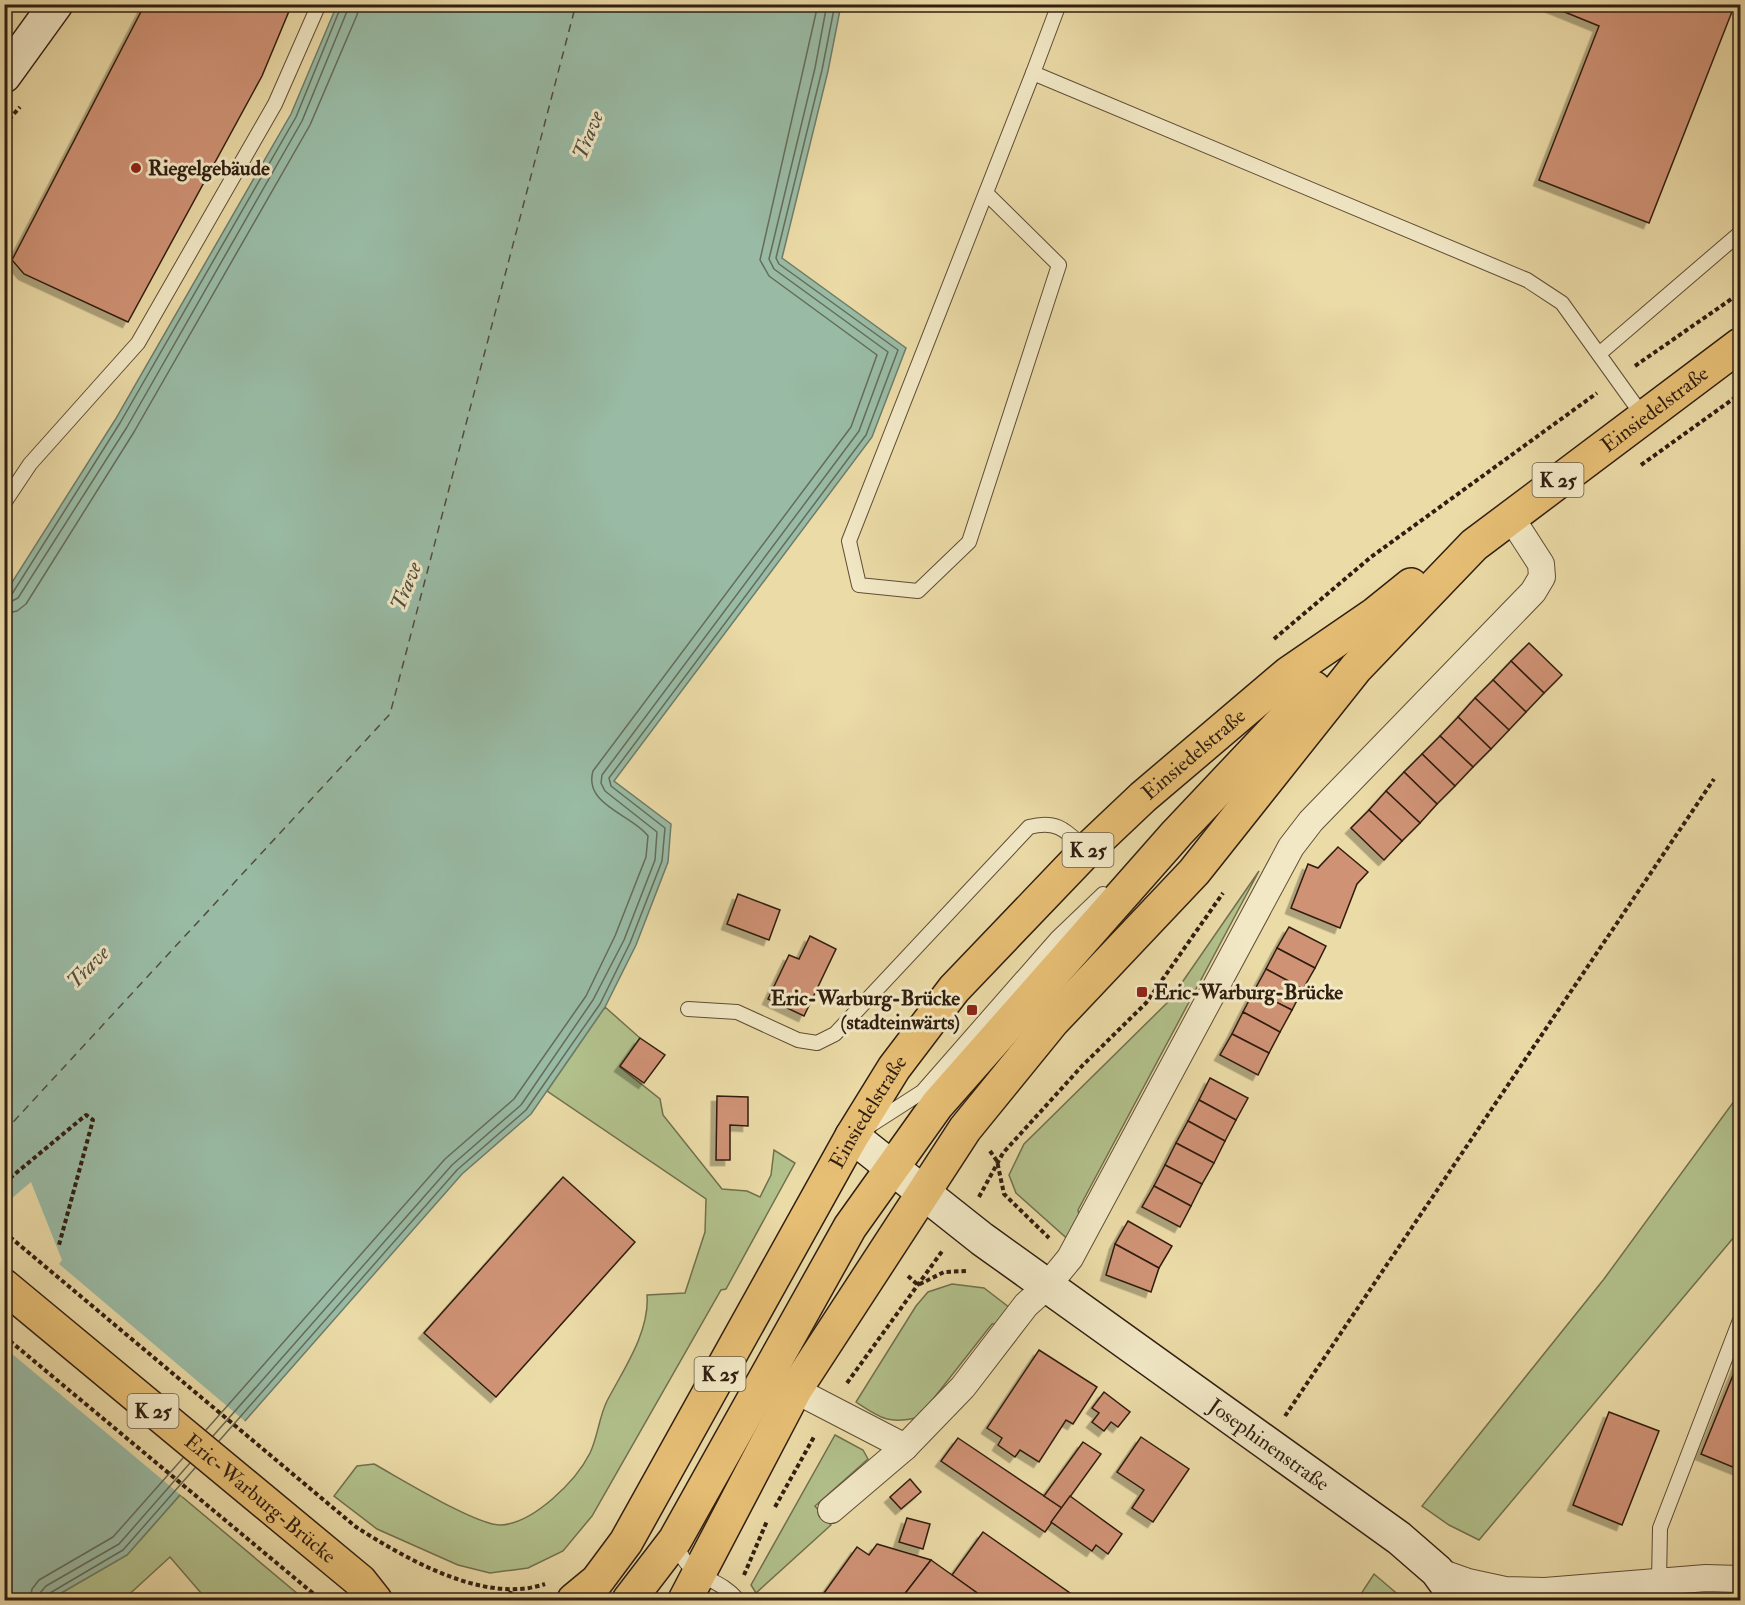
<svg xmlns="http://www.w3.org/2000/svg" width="1745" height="1605" font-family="'IM FELL Double Pica',serif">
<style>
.green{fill:#b2c18c;stroke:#71704e;stroke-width:1.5}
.water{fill:#99bba5;stroke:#6f7c69;stroke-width:1.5}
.pier{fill:#ebdba7}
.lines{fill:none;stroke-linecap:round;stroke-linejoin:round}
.shore{stroke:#646c5a;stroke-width:1.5}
.ferry{stroke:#504d3d;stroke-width:1.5;stroke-dasharray:8 6;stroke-linecap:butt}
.building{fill:#cf9274;stroke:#301e10;stroke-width:1.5;filter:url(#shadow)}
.lane-casing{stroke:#5f4d36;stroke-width:16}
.street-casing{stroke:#5f4d36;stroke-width:28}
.secondary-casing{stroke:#301e10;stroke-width:36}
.primary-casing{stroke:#301e10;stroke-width:36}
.path{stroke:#301e10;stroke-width:4;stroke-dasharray:4.5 3;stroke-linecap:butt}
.lane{stroke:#f2e8c6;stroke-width:14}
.street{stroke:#f2e8c6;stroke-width:26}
.secondary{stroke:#f2e8c6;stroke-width:33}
.primary{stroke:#e6be74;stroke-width:33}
.poi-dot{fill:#8f2418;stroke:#f2e8c6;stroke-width:2}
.labels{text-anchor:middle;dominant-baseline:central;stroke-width:6;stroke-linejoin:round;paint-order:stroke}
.shield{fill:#f2e8c6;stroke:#6a5b47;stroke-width:1.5}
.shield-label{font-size:20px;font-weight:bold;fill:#301e10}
.poi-label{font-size:21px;font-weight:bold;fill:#301e10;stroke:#f2e8c6;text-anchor:start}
.street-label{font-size:21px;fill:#301e10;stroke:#f2e8c6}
.water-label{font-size:22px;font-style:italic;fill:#504d3d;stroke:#f2e8c6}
</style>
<defs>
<filter id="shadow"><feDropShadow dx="-5.5" dy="5.5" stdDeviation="0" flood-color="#0004"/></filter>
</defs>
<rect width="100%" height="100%" fill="#ebdba7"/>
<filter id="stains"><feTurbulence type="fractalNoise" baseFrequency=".00333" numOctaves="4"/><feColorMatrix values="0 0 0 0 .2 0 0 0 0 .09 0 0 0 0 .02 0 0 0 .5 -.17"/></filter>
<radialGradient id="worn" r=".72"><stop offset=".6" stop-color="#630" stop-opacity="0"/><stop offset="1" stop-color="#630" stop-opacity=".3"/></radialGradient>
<!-- green -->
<g class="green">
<path d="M1259,871L1078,1210L1081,1225L1071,1242L1016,1193L1009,1175L1024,1144L1170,1000Z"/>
<path d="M605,1007L640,1038L620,1067L660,1099L663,1115L722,1189L747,1191L760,1197L771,1175L774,1150L795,1163L726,1289L721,1290L592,1516L563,1551L528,1568L490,1573L458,1565L377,1529L334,1496L357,1466L374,1464C398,1477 477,1526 501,1525C534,1523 576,1481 590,1453C598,1436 599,1417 607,1401C623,1370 650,1332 647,1295L685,1293L705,1232L706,1199L547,1091Z"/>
<path d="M1740,1093V1230L1479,1540L1449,1525L1422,1506L1604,1279Z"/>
<path d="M952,1284L984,1288L1014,1311L1002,1323L992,1324L919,1417C889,1425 880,1418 856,1402L916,1306L928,1292Z"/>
<path d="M835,1435L863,1450L868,1459L815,1506L831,1525L756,1593L751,1585Z"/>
<path d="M180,1495L305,1600H207L170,1557L123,1600H49L127,1555Z"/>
<path d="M1374,1574L1401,1597L1404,1600H1357Z"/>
</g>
<!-- water -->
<path class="water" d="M337,5H841L828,71L782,258L906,348L872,437L614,781L671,824L668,862L636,945L605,1007L531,1114L462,1174L127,1555L49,1600H4V595L115,420L291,114Z"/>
<!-- pier -->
<path class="pier" d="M31,1182L62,1260L59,1264L247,1423L183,1497L5,1348V1204Z"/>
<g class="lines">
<!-- shore -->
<g class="shore">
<path d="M4,597L12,594L120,423L296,117L342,4"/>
<path d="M4,605L18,598L127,427L302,121L350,4"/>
<path d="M4,614L17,611L26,604L134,432L310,125L357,15L359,4"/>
<path d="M206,1430L445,1159L514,1099L586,996L615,936L646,857L648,836C633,815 583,805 593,771L851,427L877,355L769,276L760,260L818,4"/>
<path d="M213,1436L452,1165L521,1105L593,1000L624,940L655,860L657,832L605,791L601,783L602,775L859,431L888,352L774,269L769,259L815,68L827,4"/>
<path d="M219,1441L457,1170L526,1110L600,1004L630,943L662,861L665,828L611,786L609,778L866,435L898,350L779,264L776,258L822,70L835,4"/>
<path d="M30,1600L32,1589L39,1580L113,1537L183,1458"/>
<path d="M39,1600L40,1593L46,1586L119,1544L190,1463"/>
<path d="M47,1600L50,1593L123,1550L195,1468"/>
</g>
<!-- ferry -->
<path class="ferry" d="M4,1132L390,714L576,4"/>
</g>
<!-- building -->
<g class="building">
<path d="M145,4H292L262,76L128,322L24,274L12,260Z"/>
<path d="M1545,4H1735L1649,223L1539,180L1599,26Z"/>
<path d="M1529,643L1562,675L1544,693L1511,661Z"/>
<path d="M1511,661L1544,693L1526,712L1493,680Z"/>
<path d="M1493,680L1526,712L1509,730L1475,698Z"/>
<path d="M1475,698L1509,730L1491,749L1458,717Z"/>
<path d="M1458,717L1491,749L1473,767L1440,736Z"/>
<path d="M1440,736L1473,767L1455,786L1422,754Z"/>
<path d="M1422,754L1455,786L1437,804L1404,772Z"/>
<path d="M1404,772L1437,804L1420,823L1386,791Z"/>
<path d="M1386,791L1420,823L1402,841L1369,810Z"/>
<path d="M1369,810L1402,841L1384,860L1351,828Z"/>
<path d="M1338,847L1368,872L1357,884L1340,928L1291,908L1308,864L1318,868Z"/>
<path d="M738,894L780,910L769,940L727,924Z"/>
<path d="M1289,927L1326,946L1315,968L1277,948Z"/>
<path d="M810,936L836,949L804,1016L768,999L789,955L799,959Z"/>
<path d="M1277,948L1315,968L1303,989L1266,969Z"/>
<path d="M1266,969L1303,989L1292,1010L1254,991Z"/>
<path d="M1254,991L1292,1010L1280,1032L1243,1012Z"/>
<path d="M1243,1012L1280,1032L1269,1053L1232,1034Z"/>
<path d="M1232,1034L1269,1053L1258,1075L1220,1055Z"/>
<path d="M640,1038L665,1055L644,1083L620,1066Z"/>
<path d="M1210,1078L1248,1098L1236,1120L1199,1100Z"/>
<path d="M717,1096L748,1097V1126L730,1125V1160H716Z"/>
<path d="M1199,1100L1236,1120L1225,1141L1188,1121Z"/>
<path d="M1188,1121L1225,1141L1214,1163L1176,1143Z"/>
<path d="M1176,1143L1214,1163L1202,1184L1165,1165Z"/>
<path d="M1165,1165L1202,1184L1191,1206L1154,1186Z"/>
<path d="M563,1177L635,1242L496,1397L424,1333Z"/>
<path d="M1154,1186L1191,1206L1180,1227L1142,1207Z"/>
<path d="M1128,1221L1172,1246L1159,1268L1115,1244Z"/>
<path d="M1115,1244L1159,1268L1151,1292L1106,1275Z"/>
<path d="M1039,1350L1097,1387L1073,1424L1066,1420L1039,1462L1020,1450L1015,1457L998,1445L1002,1438L987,1428Z"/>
<path d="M1740,1358V1470L1701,1454Z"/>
<path d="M1104,1392L1130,1412L1118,1427L1111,1422L1104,1431L1092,1422L1099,1413L1092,1408Z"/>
<path d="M1609,1412L1659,1431L1622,1525L1573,1505Z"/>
<path d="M1141,1437L1189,1469L1153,1522L1132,1508L1144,1490L1117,1472Z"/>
<path d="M958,1438L1062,1508L1045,1532L941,1461Z"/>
<path d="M1083,1442L1101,1454L1062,1508L1044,1496Z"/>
<path d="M910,1479L921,1492L901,1509L890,1497Z"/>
<path d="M1070,1496L1122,1534L1108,1554L1096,1545L1092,1551L1051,1522Z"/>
<path d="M907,1518L930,1524L923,1549L899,1542Z"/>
<path d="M983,1532L1080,1600H987L952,1575Z"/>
<path d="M877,1544L931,1560L900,1600H819L857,1547L869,1555Z"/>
<path d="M931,1560L987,1600H900Z"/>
</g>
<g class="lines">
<defs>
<g id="lane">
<path d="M1033,73L1059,4"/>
<path d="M986,193L1059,265L969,542L918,591L859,585L849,541L1033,73L1527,280L1562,303L1643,416"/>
<path d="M1599,354L1740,233"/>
<path d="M4,503L30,464L138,343L275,104L319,4"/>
<path d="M688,1009L737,1012L798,1040L817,1043L835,1034L1029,827C1058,819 1067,832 1087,850"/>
<path d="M869,1126L922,1092L1057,938L1103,894"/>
<path d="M676,1543C689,1582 716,1574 738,1600"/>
<path d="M1659,1582L1660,1528L1740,1320"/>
</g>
<g id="street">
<path d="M795,1390L905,1447"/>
<path d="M831,1510L905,1447L963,1387L1026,1305L1047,1286L1070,1258L1291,847L1311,821L1533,592L1542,577L1541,564L1510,516"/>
<path d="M1437,1571L1468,1582L1505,1590L1545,1591L1706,1578L1740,1579"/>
</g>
<g id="secondary">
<path d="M4,76L56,4"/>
<path id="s1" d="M852,1136L982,1239L1399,1538L1437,1571L1458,1600"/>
</g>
<g id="primary">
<path id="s2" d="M4,1286L360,1581L375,1600"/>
<path id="s3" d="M574,1600L597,1581L626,1542L852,1136L894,1068L954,989L1087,850L1143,797L1289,673L1375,614L1411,585"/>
<path d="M629,1600L675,1540L850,1227L937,1105L1177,833L1314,688"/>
<path id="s4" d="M685,1600L795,1390L965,1129L1052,1022L1194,872L1356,668L1474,545L1740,345"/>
</g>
</defs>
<!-- lane casing -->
<use href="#lane" class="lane-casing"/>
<!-- street casing -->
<use href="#street" class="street-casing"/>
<!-- secondary casing -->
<use href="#secondary" class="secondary-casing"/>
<!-- primary casing -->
<use href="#primary" class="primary-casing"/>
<!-- path -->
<g class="path">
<path d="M4,6L6,4"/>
<path d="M4,125L20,107"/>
<path d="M1635,366L1740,293"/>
<path d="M1641,465L1740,394"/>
<path d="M1274,639L1371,557L1597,393"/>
<path d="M990,1151L997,1161L1004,1194L1049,1238"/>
<path d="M4,1183L86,1115L93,1120L59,1245"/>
<path d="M979,1197L1003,1153L1082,1066L1146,1003L1223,893"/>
<path d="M4,1232L356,1527C405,1558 484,1605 545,1584"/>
<path d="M908,1276L918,1285L944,1272L966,1271"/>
<path d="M4,1336L321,1600"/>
<path d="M847,1383L943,1250"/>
<path d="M1285,1416L1714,779"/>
<path d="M775,1507L815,1435"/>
<path d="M744,1575L767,1521"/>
<path d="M507,1600L511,1591"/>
</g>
<!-- lane -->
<use href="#lane" class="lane"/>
<!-- street -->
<use href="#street" class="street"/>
<!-- secondary -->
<use href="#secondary" class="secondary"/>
<!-- primary -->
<use href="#primary" class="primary"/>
</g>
<!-- markers -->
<g class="poi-dot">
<circle cx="136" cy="168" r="6"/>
<rect x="1136" y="986" width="12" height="12" rx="3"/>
<rect x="966" y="1004" width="12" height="12" rx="3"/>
</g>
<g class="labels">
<!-- shield labels -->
<g class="shield">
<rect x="1532.5" y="463" width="51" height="34" rx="4.5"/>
<rect x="1062.5" y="833" width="51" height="34" rx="4.5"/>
<rect x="694.5" y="1357" width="51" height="34" rx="4.5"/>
<rect x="127.5" y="1394" width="51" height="34" rx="4.5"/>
</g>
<g class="shield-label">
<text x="1558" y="480">K 25</text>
<text x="1088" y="850">K 25</text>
<text x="720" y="1374">K 25</text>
<text x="153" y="1411">K 25</text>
</g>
<!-- poi labels -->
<g class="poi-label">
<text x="148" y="168">Riegelgebäude</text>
<text x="1154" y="992">Eric-Warburg-Brücke</text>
<text x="960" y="998" text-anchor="end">Eric-Warburg-Brücke<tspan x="960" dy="24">(stadteinwärts)</tspan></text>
</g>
<!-- street labels -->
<g class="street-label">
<text stroke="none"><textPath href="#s4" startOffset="1550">Einsiedelstraße</textPath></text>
<text stroke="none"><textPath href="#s3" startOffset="1058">Einsiedelstraße</textPath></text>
<text stroke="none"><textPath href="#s3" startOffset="572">Einsiedelstraße</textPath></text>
<text stroke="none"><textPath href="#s1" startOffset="519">Josephinenstraße</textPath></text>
<text stroke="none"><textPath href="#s2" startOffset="333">Eric-Warburg-Brücke</textPath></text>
</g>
<!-- water labels -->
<g class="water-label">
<text transform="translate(588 135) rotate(-68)">Trave</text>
<text transform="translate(406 586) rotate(-68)">Trave</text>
<text transform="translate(88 967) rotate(-45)">Trave</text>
</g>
</g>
<!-- margin -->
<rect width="1745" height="1605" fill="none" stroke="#ebdba7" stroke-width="24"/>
<rect x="6" y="6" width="1733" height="1593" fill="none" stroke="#301e10" stroke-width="3"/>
<rect x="12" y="12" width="1721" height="1581" fill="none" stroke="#301e10" stroke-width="1.5"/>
<rect width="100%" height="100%" filter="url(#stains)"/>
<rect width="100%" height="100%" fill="url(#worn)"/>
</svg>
